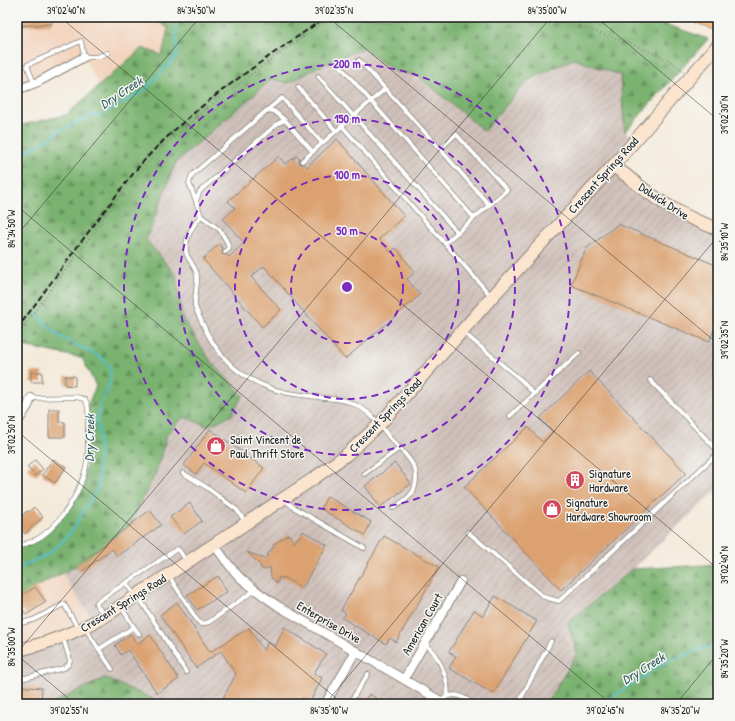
<svg xmlns="http://www.w3.org/2000/svg" width="735" height="721" font-family="'Patrick Hand',sans-serif">
<style>
.built{fill:#f3d4be}
.industrial{fill:url(#industrial-furrows)}
.forest{fill:url(#forest-firs);stroke:#4b6746}
.lines{fill:none;stroke-linecap:round;stroke-linejoin:round}
.stream{stroke:#53c0c9;stroke-width:2}
.building{fill:#dba170}
.lane-casing{stroke:#88837b;stroke-width:5.5}
.street-casing{stroke:#88837b;stroke-width:10}
.secondary-casing{stroke:#88837b;stroke-width:14}
.highway-casing{stroke:#88837b;stroke-width:16}
.path{stroke:#88837b;stroke-width:1.5;stroke-dasharray:1 3;stroke-linecap:butt}
.lane{stroke:#fff;stroke-width:4}
.street{stroke:#fff;stroke-width:8}
.secondary{stroke:#fce5cf;stroke-width:12}
.highway{stroke:#f7be87;stroke-width:15}
.rail{stroke:#1c1c1c;stroke-width:2;stroke-dasharray:6 3;stroke-linecap:butt}
.ticks{fill:none;stroke:#1c1c1c;stroke-width:1;stroke-opacity:0.45}
.ring{fill:none;stroke:#7b2cbf;stroke-width:2;stroke-dasharray:7 5}
.labels{text-anchor:middle;dominant-baseline:central;stroke-width:3;stroke-linejoin:round;paint-order:stroke}
.street-label{font-size:12px;fill:#1c1c1c;stroke:#f6f6f2}
.poi-label{font-size:12px;fill:#1c1c1c;stroke:#f6f6f2;text-anchor:start}
.water-label{font-size:13px;font-style:italic;fill:#325e61;stroke:#f6f6f2}
.centre{fill:#7b2cbf;stroke:#f6f6f2;stroke-width:2}
.ring-label{font-size:12px;text-anchor:middle;font-weight:bold;fill:#7b2cbf;stroke:#f6f6f2;stroke-width:3;stroke-linejoin:round;paint-order:stroke}
.neatline{fill:none;stroke:#1c1c1c;stroke-width:1.5}
.ticks-label{font-size:10px;text-anchor:middle;fill:#1c1c1c}
</style>
<defs>
<pattern id="industrial-furrows" width="10" height="10" patternUnits="userSpaceOnUse"><rect width="10" height="10" fill="#cfc0ba"/><path d="M-1 1l2-2M0 10L10 0M9 11l2-2" fill="none" stroke="#b1a49f"/></pattern>
<pattern id="forest-firs" width="22" height="20" patternUnits="userSpaceOnUse"><rect width="22" height="20" fill="#7ab270"/><path d="M5 1l3.5 6h-7zM16 11l3.5 6h-7z" fill="#63905b"/></pattern>
</defs>
<rect width="100%" height="100%" fill="#f6f6f2"/>
<filter id="ink" filterUnits="userSpaceOnUse"><feTurbulence type="fractalNoise" baseFrequency=".025" numOctaves="2"/><feDisplacementMap in="SourceGraphic" scale="8" xChannelSelector="R" yChannelSelector="G"/><feConvolveMatrix kernelMatrix="1 2 1 2 8 2 1 2 1" color-interpolation-filters="sRGB"/></filter>
<filter id="wash" filterUnits="userSpaceOnUse"><feTurbulence type="fractalNoise" baseFrequency=".012" numOctaves="4" result="noise"/><feDisplacementMap in="SourceGraphic" scale="16" xChannelSelector="R" yChannelSelector="G"/><feGaussianBlur stdDeviation="0.9" result="paint"/><feColorMatrix in="noise" values="0 0 0 0 0 0 0 0 0 0 0 0 0 0 0 0 0 1.4 0 .05"/><feComposite in="paint" operator="in"/></filter>
<g filter="url(#wash)">
<rect width="100%" height="100%" fill="#f4eada"/>
<!-- built -->
<g class="built">
<path d="M17,17H152L169,28L162,55L142,49L99,86L84,57L17,90Z"/>
<path d="M62,574L94,622L17,650V599L35,587Z"/>
</g>
<!-- industrial -->
<path class="industrial" d="M363,48L394,71L417,76L484,131L528,80L574,59L620,74L625,132L635,140L613,166L644,190L718,229V489L632,569L568,623L577,654L546,704H159L151,698L105,678L51,704H17V650L94,622L62,574L76,566L155,475L167,434L184,417L207,426L243,395L212,363L182,318L176,275L146,240L176,162L273,79L289,83L318,67Z"/>
<!-- forest -->
<g class="forest">
<path d="M152,17H645L708,39L625,132L620,75L574,59L528,80L484,131L418,76L394,71L363,48L318,67L289,83L272,79L176,162L146,240L176,275L182,318L212,363L243,395L232,415L207,426L184,417L167,434L155,475L129,526L76,566L36,587L17,599V547L34,540L55,524L74,498L86,467L88,404L96,386L82,358L23,346L17,343V126L66,115L142,48L162,55L168,28Z"/>
<path d="M718,563V704H546L577,654L568,623L632,569L706,565Z"/>
<path d="M105,678L151,698L159,704H51Z"/>
</g>
<g class="lines">
<!-- stream -->
<g class="stream">
<path d="M17,157L50,138L55,133L94,114L98,117L145,90L177,55L176,22"/>
<path d="M17,305L23,306"/>
<path d="M17,570L27,564L50,553L63,541L74,528L82,513L98,488L99,438L97,420L100,404L108,389L111,376L109,366L101,357L76,345L58,335L35,313"/>
<path d="M604,704L618,693L645,676L653,669L664,663L692,652L710,647L718,646"/>
</g>
</g>
<g id="blocks">
<!-- building -->
<g class="building">
<path d="M17,17H51L52,24L17,26Z"/>
<path d="M337,139L404,216L379,239L390,252L396,248L415,272L407,279L420,295L345,359L264,266L251,277L281,310L262,327L203,259L219,244L223,249L222,252V254L225,255H227L229,257L244,243L223,219L235,208L228,201L279,156L285,164L297,156L300,158L299,160V163L301,164H304L307,167Z"/>
<path d="M618,224L718,266V320L709,342L571,285L586,249Z"/>
<path d="M589,371L686,473L561,590L464,487L528,427L542,442L553,432L540,418Z"/>
<rect x="31" y="372" width="11" height="10"/>
<path d="M65,376H75V386L65,385Z"/>
<path d="M49,409H59V422H65V437H49Z"/>
<path d="M210,429L264,468L246,493L204,463L196,474L184,465Z"/>
<path d="M53,459L66,467L55,483L42,475Z"/>
<path d="M35,460L43,469L35,476L27,467Z"/>
<path d="M395,463L411,484L380,507L365,486Z"/>
<path d="M327,496L371,522L365,535L321,509Z"/>
<path d="M190,503L202,521L184,534L170,517Z"/>
<path d="M34,507L43,517L25,534L17,525V523L23,517L22,516L27,511L29,512Z"/>
<path d="M150,510L161,525L117,556L112,549L81,572L76,566Z"/>
<path d="M303,531L327,545L302,588L283,577L282,579L279,577L277,584L271,577L270,567L264,570L260,567L261,566L247,552L265,559L271,550L274,547L273,545L289,534L294,543L298,537L299,538Z"/>
<path d="M384,536L439,567L396,642L390,638L386,644L342,618L346,613L341,610Z"/>
<path d="M218,576L227,592L197,610L187,595Z"/>
<path d="M35,587L46,602L26,615L23,610L17,613V599Z"/>
<path d="M495,596L537,621L493,694L449,668L456,656L449,652L474,610L483,616Z"/>
<path d="M177,602L210,652L249,628L264,651L268,642L276,646L284,627L326,654L314,673L322,678L310,702L302,698L298,704H234L223,698L236,674L221,651L196,668L160,615Z"/>
<path d="M131,634L137,644L150,635L179,679L157,693L128,650L121,655L115,645Z"/>
<path d="M17,686L42,688L41,704H17Z"/>
<path d="M369,694L385,704H363Z"/>
</g>
</g>
</g>
<g filter="url(#ink)">
<use href="#blocks" fill-opacity="0" stroke="#88837b" stroke-width="1"/>
<g class="lines">
<defs>
<g id="lane">
<path d="M359,60L440,149L456,134L507,190L445,243"/>
<path d="M341,67L474,218"/>
<path d="M318,76L457,232"/>
<path d="M34,83L27,65L81,41L84,57H97L108,53"/>
<path d="M298,87L336,131"/>
<path d="M266,111L282,98L322,143"/>
<path d="M342,126L385,89"/>
<path d="M440,149L489,205"/>
<path d="M302,161L342,126L491,296"/>
<path d="M196,201L189,183L192,175L266,111H274L285,120"/>
<path d="M201,216C193,225 185,238 186,251C186,255 189,259 191,262C193,267 197,271 197,276C198,286 194,296 195,306C196,310 198,314 200,318C207,335 217,352 231,365C246,379 268,389 288,393C300,395 312,396 324,398C333,399 343,399 351,403C368,409 379,423 389,437C396,445 405,452 411,462C414,466 416,471 416,476C417,493 407,500 393,508"/>
<path d="M225,252L229,249L227,242L220,230L201,216L196,201L200,191L277,124L285,120L313,152"/>
<path d="M464,333L521,380L534,394"/>
<path d="M650,380L718,451"/>
<path d="M510,416L579,353"/>
<path d="M183,473L206,487L237,510L246,523"/>
<path d="M364,474L400,448"/>
<path d="M285,500L293,507L364,548"/>
<path d="M468,532L544,597L559,601L718,453"/>
<path d="M17,547C26,544 35,541 42,536C63,521 81,491 86,467C89,454 88,440 88,427C88,420 90,405 85,400C83,398 79,398 76,397L31,398"/>
<path d="M169,576L197,620L201,624L209,622L255,590"/>
<path d="M126,583L135,596"/>
<path d="M138,596L186,672"/>
<path d="M104,615L96,604L97,602L177,549L179,550L187,562"/>
<path d="M17,624L33,620L64,604L78,628"/>
<path d="M134,627L139,634"/>
<path d="M85,628L112,669"/>
<path d="M425,644C429,648 433,651 436,656C443,667 448,682 448,696"/>
<path d="M99,649L134,627L121,607"/>
<path d="M17,677L25,678L64,668L69,664L70,660L63,638"/>
<path d="M440,700C455,691 460,696 475,704"/>
<path d="M349,704L368,674"/>
<path d="M518,704L551,641"/>
</g>
<g id="street">
<path d="M17,90L38,82L84,57"/>
<path d="M17,423L28,406L31,398"/>
<path d="M214,544C223,557 232,571 244,581C255,590 266,598 278,606L446,704"/>
<path d="M404,679L461,581"/>
<path d="M325,704L356,651"/>
</g>
<g id="secondary">
<path d="M613,166C624,173 634,182 645,190C667,207 691,220 718,229"/>
<path d="M17,650C48,644 76,632 104,617L313,479L346,455L380,424L492,297L613,166L718,45"/>
</g>
<path id="highway" d="M699,17L718,23"/>
</defs>
<!-- lane casing -->
<use href="#lane" class="lane-casing"/>
<!-- street casing -->
<use href="#street" class="street-casing"/>
<!-- secondary casing -->
<use href="#secondary" class="secondary-casing"/>
<!-- highway casing -->
<use href="#highway" class="highway-casing"/>
<!-- path -->
<g class="path">
<path d="M510,17L571,24L624,41L667,59L684,71"/>
<path d="M17,335L87,241L125,189L162,147L204,110L277,55L333,17"/>
</g>
<!-- lane -->
<use href="#lane" class="lane"/>
<!-- street -->
<use href="#street" class="street"/>
<!-- secondary -->
<use href="#secondary" class="secondary"/>
<!-- highway -->
<use href="#highway" class="highway"/>
<!-- rail -->
<path class="rail" d="M17,329C48,287 78,245 109,205C125,184 141,162 160,144C209,95 269,57 326,17"/>
</g>
</g>
<!-- ticks -->
<path class="ticks" d="M60,17L718,569M328,17L718,344M596,17L718,120M17,206L611,704M17,235L200,17M17,431L343,704M17,653L551,17M17,655L75,704M325,704L718,236M676,704L718,653"/>
<!-- distance rings -->
<g class="ring">
<circle cx="347" cy="287" r="56"/>
<circle cx="347" cy="287" r="112"/>
<circle cx="347" cy="287" r="168"/>
<circle cx="347" cy="287" r="223"/>
</g>
<!-- icons -->
<defs>
<symbol id="shop-disc" viewBox="-11 -11 22 22"><circle r="9.5" fill="#d1495b" stroke="#f6f6f2"/><path d="M-5-2.5h2.3a2.7 3.5 0 0 1 5.4 0H5L5.5 6h-11ZM-1.5-2.5h3a1.5 2.3 0 0 0-3 0Z" fill="#fff"/></symbol>
<symbol id="building-disc" viewBox="-11 -11 22 22"><circle r="9.5" fill="#d1495b" stroke="#f6f6f2"/><path d="M-4-6H4V6H1V3H-1V6H-4ZM-2.5-4.3h1.7v1.8h-1.7ZM.8-4.3h1.7v1.8H.8ZM-2.5-1h1.7V.8h-1.7ZM.8-1h1.7V.8H.8Z" fill="#fff"/></symbol>
</defs>
<g fill-rule="evenodd">
<use href="#shop-disc" x="205" y="435" width="22" height="22"/>
<use href="#building-disc" x="564" y="469" width="22" height="22"/>
<use href="#shop-disc" x="541" y="498" width="22" height="22"/>
</g>
<g class="labels">
<!-- street labels -->
<g class="street-label">
<text transform="translate(603 175) rotate(-48)">Crescent Springs Road</text>
<text transform="translate(664 201) rotate(33)">Dolwick Drive</text>
<text transform="translate(385 415) rotate(-46)">Crescent Springs Road</text>
<text transform="translate(123 603) rotate(-32)">Crescent Springs Road</text>
<text transform="translate(329 622) rotate(30)">Enterprise Drive</text>
<text transform="translate(422 624) rotate(-60)">American Court</text>
</g>
<!-- poi labels -->
<g class="poi-label">
<text x="230" y="439">Saint Vincent de<tspan x="230" dy="14">Paul Thrift Store</tspan></text>
<text x="589" y="473">Signature<tspan x="589" dy="14">Hardware</tspan></text>
<text x="566" y="502">Signature<tspan x="566" dy="14">Hardware Showroom</tspan></text>
</g>
<!-- water labels -->
<g class="water-label">
<text transform="translate(121 92) rotate(-33)">Dry Creek</text>
<text transform="translate(89 438) rotate(-89)">Dry Creek</text>
<text transform="translate(643 668) rotate(-32)">Dry Creek</text>
</g>
</g>
<circle cx="347" cy="287" r="6" class="centre"/>
<g class="ring-label">
<text x="347" y="68">200 m</text>
<text x="347" y="123">150 m</text>
<text x="347" y="179">100 m</text>
<text x="347" y="235">50 m</text>
</g>
<!-- margin -->
<rect width="735" height="721" fill="none" stroke="#f6f6f2" stroke-width="44"/>
<rect x="22" y="22" width="691" height="677" class="neatline"/>
<g class="ticks-label">
<text x="66" y="14">39°02'40"N</text>
<text x="196" y="14">84°34'50"W</text>
<text x="334" y="14">39°02'35"N</text>
<text x="547" y="14">84°35'00"W</text>
<text transform="translate(724 115) rotate(-90)" y="4">39°02'30"N</text>
<text transform="translate(11 229) rotate(-90)" y="4">84°34'50"W</text>
<text transform="translate(724 242) rotate(-90)" y="4">84°35'10"W</text>
<text transform="translate(724 340) rotate(-90)" y="4">39°02'35"N</text>
<text transform="translate(11 435) rotate(-90)" y="4">39°02'50"N</text>
<text transform="translate(724 565) rotate(-90)" y="4">39°02'40"N</text>
<text transform="translate(11 647) rotate(-90)" y="4">84°35'00"W</text>
<text transform="translate(724 659) rotate(-90)" y="4">84°35'20"W</text>
<text x="69" y="714">39°02'55"N</text>
<text x="329" y="714">84°35'10"W</text>
<text x="605" y="714">39°02'45"N</text>
<text x="680" y="714">84°35'20"W</text>
</g>
</svg>
